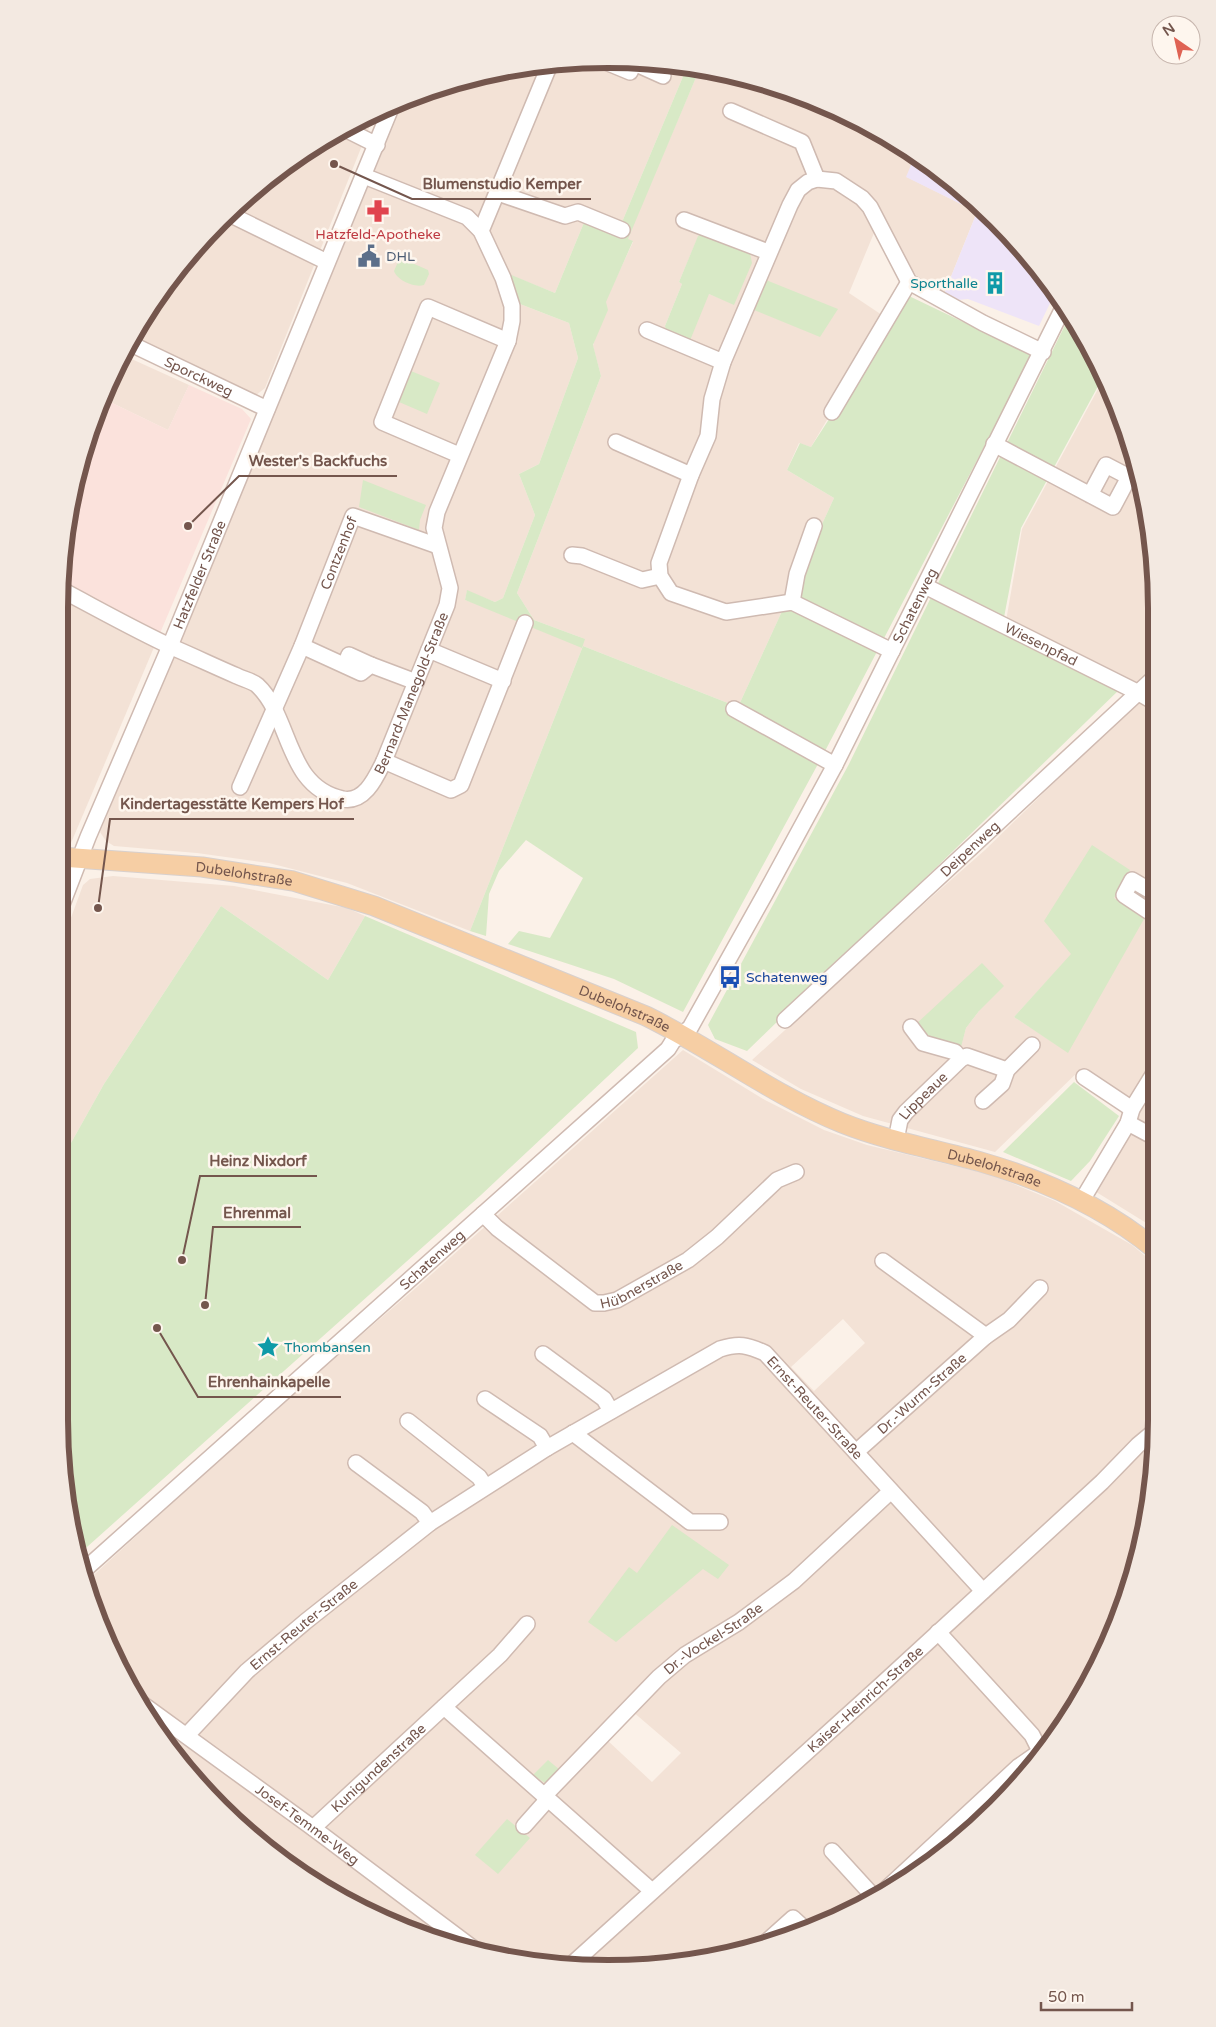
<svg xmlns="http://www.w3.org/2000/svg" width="1216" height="2027" font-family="'Varela Round',sans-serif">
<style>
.residential{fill:#f3e2d6;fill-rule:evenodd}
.commercial{fill:#fbe2dc}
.education{fill:#eee4f8}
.green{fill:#d8e9c6}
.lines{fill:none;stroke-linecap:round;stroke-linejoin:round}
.minor-casing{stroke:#cfbab1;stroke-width:18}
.major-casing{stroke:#d8d0cd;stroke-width:21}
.minor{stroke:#fff;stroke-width:15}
.major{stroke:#f6cea4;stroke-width:19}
.labels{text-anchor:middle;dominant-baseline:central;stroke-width:5;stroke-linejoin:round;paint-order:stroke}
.health-label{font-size:14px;fill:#be3a42;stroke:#fef6ee}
.service-label{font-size:14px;fill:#4e5e75;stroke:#fef6ee;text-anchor:start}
.culture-label{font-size:14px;fill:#0d838f;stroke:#fef6ee;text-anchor:end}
.street-label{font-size:14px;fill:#74564d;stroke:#fef6ee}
.transit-label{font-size:14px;fill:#164399;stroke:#fef6ee;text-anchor:start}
.rim{fill:none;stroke:#74564d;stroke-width:6}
.leader{fill:none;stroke:#74564d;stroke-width:2}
.callout-dot{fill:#74564d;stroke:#fef6ee;stroke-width:2}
.callout-label{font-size:15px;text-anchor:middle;font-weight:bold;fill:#74564d;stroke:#fef6ee;stroke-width:5;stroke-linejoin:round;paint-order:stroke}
</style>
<rect width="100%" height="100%" fill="#fbf1e8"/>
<!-- residential -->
<g class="residential">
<path d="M608,59L687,67L617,234L585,220L555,293L510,275L520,304L569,323L578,358L539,464L519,474L535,515L503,598L495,602L467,591L465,600L585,639L534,620L517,593L601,376L593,346L605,302L633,242L627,239L700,68L715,69L818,101L913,151L916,153L907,177L977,212L944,294L922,284L914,272L811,447L799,443L787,470L834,498L738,707L583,646L470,931L347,883L269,863L197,853L114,846L106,841L100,832L405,98L501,69ZM874,233L901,284L885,317L849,293ZM698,237L734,304L709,294L665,326L682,284L679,282Z"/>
<path d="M375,113L265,388L255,396L134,338L151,303L220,219L303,151Z"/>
<path d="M125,356L189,385L168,430L104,399Z"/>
<path d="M1104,378L1128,432L1156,572V685L1151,691L1156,694V696L1006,621L1022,529Z"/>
<path d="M60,595L155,645L71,843L63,846L61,845Z"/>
<path d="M1138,701L1156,712V1229L1093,1190L1141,1105L1082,1068L995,1152L863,1116L801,1089L752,1060L926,902L985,850ZM1072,954L1068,1052L1014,1017ZM982,964L979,1011L966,1028L961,1046Z"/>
<path d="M113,876L234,886L347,908L365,916L328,980L221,906L104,1084L62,1159L61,945L83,885L90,879Z"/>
<path d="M683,1050L765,1100L824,1130L867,1145L992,1175L1055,1201L1132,1245L1156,1265V1455L1128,1596L1065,1724L997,1807L942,1855L851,1911L784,1939L680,1964L608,1968L536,1964L432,1939L365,1911L274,1855L172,1753L116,1662L88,1595L85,1583L274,1410L424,1281ZM843,1319L865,1343L814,1391L791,1367ZM632,1711L681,1753L652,1782L607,1740Z"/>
</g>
<!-- commercial -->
<path class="commercial" d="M189,385L242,409L251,419L155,645L60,595V572L88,431L104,399L168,430Z"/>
<!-- education -->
<path class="education" d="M916,153L1021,246L1055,293L1039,326L968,299L957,300L944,294L977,212L906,177Z"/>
<!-- green -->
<g class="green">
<path d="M687,67L700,68L628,239L633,241L606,302L608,310L593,345L601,376L517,593L534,620L585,639L582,648L465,600L467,590L495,602L503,598L535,515L519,474L539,464L578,358L569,323L520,304L509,274L555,293L585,220L617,234Z"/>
<path d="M702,234L750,253L752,263L734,305L709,294L689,343L667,333L665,326L682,284L679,282L698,236Z"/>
<path d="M403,259L428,270L429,274L424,285C414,288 397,280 394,271L398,262Z"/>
<path d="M766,280L838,309L820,337L754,310Z"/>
<path d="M909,296L1032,355L824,753L683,1012L614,979L508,944L519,931L550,938L583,878L526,840L499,871L489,894L486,936L470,931L583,646L738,707L834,498L787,470L800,443L811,447Z"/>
<path d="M1070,315L1084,334L1103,377L1021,528L1002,628L1121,688L747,1051L715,1039L708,1025L849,764Z"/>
<path d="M411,371L440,383L427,414L399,402Z"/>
<path d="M363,480L426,505L420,520L419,530L359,507Z"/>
<path d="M1092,845L1130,870L1114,898L1144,919L1068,1053L1014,1017L1071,954L1044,921Z"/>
<path d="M221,906L328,980L365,916L636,1032L638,1048L481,1195L78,1555L63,1491L62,1159L104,1084Z"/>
<path d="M982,963L1004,986L979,1011L966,1028L961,1047L923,1035L915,1025Z"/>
<path d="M1074,1082L1119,1116L1090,1161L1071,1181L1003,1152Z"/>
<path d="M672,1525L729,1565L718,1579L703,1569L616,1642L588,1622L629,1567L637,1573Z"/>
<path d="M548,1760L560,1770L549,1782L545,1783L533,1775Z"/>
<path d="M507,1819L530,1838L498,1874L475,1855Z"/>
</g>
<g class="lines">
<defs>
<g id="minor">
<path d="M601,60L630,72L634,63L629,61"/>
<path d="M634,63L663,76"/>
<path d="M731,111L802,142L817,179"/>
<path d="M345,129L377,145"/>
<path d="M498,193L565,216L578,212L622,230"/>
<path d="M227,213L327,262"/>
<path d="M684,220L768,252"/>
<path d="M481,231L550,64"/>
<path d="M647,330L723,362"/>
<path id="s1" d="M131,344L267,409"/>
<path d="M832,412L909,282"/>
<path d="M616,442L691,475"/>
<path d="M994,444L1113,507L1129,477L1106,465L1090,495"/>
<path d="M459,455L382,422L428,307L508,341"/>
<path d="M572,555L582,556L642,580L660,576"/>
<path id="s2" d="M925,586L1139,693L1156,703"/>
<path id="s3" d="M60,589C98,609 135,630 174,648C195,657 216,667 237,676C243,679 252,681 257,685C292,717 285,787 343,799C365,803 376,777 384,761L447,605L450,588L434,528L437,512L508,341L512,321V306L503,278L481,231L467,217L364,176"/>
<path d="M792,602L797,574L814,526"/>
<path d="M302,646L361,673L371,665L416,682"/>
<path d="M429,650L503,681"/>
<path d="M892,651L792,602L726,612L671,593L660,576L659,563L691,475L708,436L712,399L723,362L790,205L798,190L808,182L817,179L836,181L862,198L870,207L909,282L983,323L1043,352"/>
<path d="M345,665L349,655L371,665"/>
<path d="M734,709L835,765"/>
<path d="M384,761L451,790L461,785L525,623"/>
<path id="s4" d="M240,787L302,646L353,516L438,546"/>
<path d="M1156,894L1132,880L1124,895L1148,911L1156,897"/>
<path id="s5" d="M61,907L88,837L170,646L393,103"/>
<path id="s6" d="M785,1020L1156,676"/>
<path d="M911,1027L923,1043L955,1052L961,1059"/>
<path d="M1084,1077L1132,1109"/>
<path d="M983,1101L1002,1084L1007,1070L1032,1045"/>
<path d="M1128,1123L1156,1138"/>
<path id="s7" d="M896,1140L900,1120L906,1112L961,1059L967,1056L1007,1070"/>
<path d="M1081,1202L1128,1123L1132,1109L1156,1070"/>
<path id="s8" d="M483,1214L497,1228L595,1303H604L617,1300L688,1260L717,1237L777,1180L796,1172"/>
<path d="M883,1261L986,1336"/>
<path d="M543,1354L604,1399L611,1411"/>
<path d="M485,1399L540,1436L547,1448"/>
<path d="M408,1421L479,1477L485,1486"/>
<path d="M573,1433L690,1522H720"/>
<path id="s9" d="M856,1452L986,1336L1009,1320L1040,1288"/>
<path d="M356,1463L422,1512L430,1523"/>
<path id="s10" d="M82,1572L668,1049L673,1041L690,1028L765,894L835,765L1064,306"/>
<path d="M938,1632L1032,1735L1040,1751"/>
<path id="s11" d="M141,1703L313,1828L474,1949"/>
<path d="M444,1707L652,1891"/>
<path id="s12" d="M187,1735L247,1671L305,1622L430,1523L547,1448L720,1349C739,1343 747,1345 765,1353L983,1591"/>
<path id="s13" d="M544,1796L659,1677L685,1655L739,1622L794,1581L891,1491"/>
<path d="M524,1826L548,1799"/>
<path id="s14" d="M313,1828L500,1655L527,1624"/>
<path d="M832,1851L874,1897"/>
<path d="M884,1891L1018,1767L1044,1749"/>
<path d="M764,1944L793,1918L806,1930"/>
<path id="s15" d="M570,1966L881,1685L1102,1482L1138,1445L1156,1430"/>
</g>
<g id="major">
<path id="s16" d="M61,857L202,867L293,881L374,906L646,1016C713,1049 773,1095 842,1123C887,1141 935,1149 981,1162C1043,1180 1107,1209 1156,1250"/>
</g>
</defs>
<!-- minor casing -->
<use href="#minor" class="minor-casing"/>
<!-- major casing -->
<use href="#major" class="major-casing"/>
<!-- minor -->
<use href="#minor" class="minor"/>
<!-- major -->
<use href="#major" class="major"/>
</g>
<!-- icons -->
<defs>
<symbol id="pharmacy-bare" viewBox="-9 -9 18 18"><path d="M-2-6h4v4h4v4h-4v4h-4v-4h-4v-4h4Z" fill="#e0444e" stroke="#fef6ee" stroke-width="2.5" paint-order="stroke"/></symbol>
<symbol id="civic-bare" viewBox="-9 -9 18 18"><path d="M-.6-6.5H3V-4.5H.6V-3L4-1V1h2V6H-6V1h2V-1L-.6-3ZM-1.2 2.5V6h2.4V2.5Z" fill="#5c6f8a" stroke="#fef6ee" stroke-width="2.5" paint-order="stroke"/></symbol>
<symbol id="building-bare" viewBox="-9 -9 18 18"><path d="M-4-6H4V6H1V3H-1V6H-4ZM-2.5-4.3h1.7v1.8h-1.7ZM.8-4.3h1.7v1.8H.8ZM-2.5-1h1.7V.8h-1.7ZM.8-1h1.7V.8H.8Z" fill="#0f9aa8" stroke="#fef6ee" stroke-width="2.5" paint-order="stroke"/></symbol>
<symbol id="bus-bare" viewBox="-9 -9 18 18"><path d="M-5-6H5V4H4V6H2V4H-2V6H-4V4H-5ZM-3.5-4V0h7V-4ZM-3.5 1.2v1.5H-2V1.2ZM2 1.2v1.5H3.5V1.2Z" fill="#1a4fb4" stroke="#fef6ee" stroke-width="2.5" paint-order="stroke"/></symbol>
<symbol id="sight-bare" viewBox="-9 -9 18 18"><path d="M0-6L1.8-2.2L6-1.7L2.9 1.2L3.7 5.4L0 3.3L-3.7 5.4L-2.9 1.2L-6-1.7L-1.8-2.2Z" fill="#0f9aa8" stroke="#fef6ee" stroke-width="2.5" paint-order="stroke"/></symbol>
</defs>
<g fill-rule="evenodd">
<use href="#pharmacy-bare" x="362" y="195" width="32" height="32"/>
<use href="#civic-bare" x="353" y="240" width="32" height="32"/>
<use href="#building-bare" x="979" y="267" width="32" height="32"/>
<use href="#bus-bare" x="714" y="961" width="32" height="32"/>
<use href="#sight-bare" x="252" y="1331" width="32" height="32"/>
</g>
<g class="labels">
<!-- health labels -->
<g class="health-label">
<text x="378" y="234">Hatzfeld-Apotheke</text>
</g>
<!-- service labels -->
<g class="service-label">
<text x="386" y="256">DHL</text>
</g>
<!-- culture labels -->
<g class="culture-label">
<text x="978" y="283">Sporthalle</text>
<text x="284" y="1347" text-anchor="start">Thombansen</text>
</g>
<!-- street labels -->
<g class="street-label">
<text stroke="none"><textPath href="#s1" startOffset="75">Sporckweg</textPath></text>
<text stroke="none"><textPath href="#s4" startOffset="254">Contzenhof</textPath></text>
<text stroke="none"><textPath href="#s5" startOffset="360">Hatzfelder Straße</textPath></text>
<text stroke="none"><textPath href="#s10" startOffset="1295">Schatenweg</textPath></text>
<text stroke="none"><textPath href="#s2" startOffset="130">Wiesenpfad</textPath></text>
<text stroke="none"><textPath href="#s3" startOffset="501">Bernard-Manegold-Straße</textPath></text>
<text stroke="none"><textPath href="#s6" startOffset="252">Deipenweg</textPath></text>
<text stroke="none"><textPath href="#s16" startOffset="184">Dubelohstraße</textPath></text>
<text stroke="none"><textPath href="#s16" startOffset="589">Dubelohstraße</textPath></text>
<text stroke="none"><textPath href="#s7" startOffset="54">Lippeaue</textPath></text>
<text stroke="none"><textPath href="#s16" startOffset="994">Dubelohstraße</textPath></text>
<text stroke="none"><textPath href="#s10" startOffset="469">Schatenweg</textPath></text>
<text stroke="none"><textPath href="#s8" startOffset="194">Hübnerstraße</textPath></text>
<text stroke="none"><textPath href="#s9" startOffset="88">Dr.-Wurm-Straße</textPath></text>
<text stroke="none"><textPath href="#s12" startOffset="782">Ernst-Reuter-Straße</textPath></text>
<text stroke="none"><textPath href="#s12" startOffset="161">Ernst-Reuter-Straße</textPath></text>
<text stroke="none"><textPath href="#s13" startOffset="232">Dr.-Vockel-Straße</textPath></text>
<text stroke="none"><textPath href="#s15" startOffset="398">Kaiser-Heinrich-Straße</textPath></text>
<text stroke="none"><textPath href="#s14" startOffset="89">Kunigundenstraße</textPath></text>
<text stroke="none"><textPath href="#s11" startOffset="206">Josef-Temme-Weg</textPath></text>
</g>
<!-- transit labels -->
<g class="transit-label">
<text x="746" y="977">Schatenweg</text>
</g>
</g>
<!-- crop -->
<path d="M0 0H1216V2027H0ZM608 68H608A540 540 0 0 1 1148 608V1420A540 540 0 0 1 608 1960H608A540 540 0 0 1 68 1420V608A540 540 0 0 1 608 68Z" fill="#f3e9e1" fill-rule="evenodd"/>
<path class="rim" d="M608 68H608A540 540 0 0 1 1148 608V1420A540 540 0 0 1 608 1960H608A540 540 0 0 1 68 1420V608A540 540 0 0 1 608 68Z"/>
<!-- callouts -->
<path class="leader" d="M334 164L412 199H591M188 526L239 476H397M98 908L110 819H354M182 1260L200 1176H317M205 1305L213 1227H301M157 1328L198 1397H341"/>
<g class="callout-dot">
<circle cx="334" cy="164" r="5"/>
<circle cx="188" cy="526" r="5"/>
<circle cx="98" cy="908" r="5"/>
<circle cx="182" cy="1260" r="5"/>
<circle cx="205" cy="1305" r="5"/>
<circle cx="157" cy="1328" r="5"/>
</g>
<g class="callout-label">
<text x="502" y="189">Blumenstudio Kemper</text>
<text x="318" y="466">Wester's Backfuchs</text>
<text x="232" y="809">Kindertagesstätte Kempers Hof</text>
<text x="258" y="1166">Heinz Nixdorf</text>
<text x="257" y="1218">Ehrenmal</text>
<text x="269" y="1387">Ehrenhainkapelle</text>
</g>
<!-- north arrow -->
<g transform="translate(1176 40) rotate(326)"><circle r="24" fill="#fef6ee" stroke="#c7b6ae"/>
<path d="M0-4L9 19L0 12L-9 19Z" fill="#df6253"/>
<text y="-8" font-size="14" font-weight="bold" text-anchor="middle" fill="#74564d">N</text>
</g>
<!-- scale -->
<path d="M1041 2002v8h91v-8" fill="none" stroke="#74564d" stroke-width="2.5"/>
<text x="1048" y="2002" font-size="15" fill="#74564d" stroke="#fef6ee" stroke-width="4" paint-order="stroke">50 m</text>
</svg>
